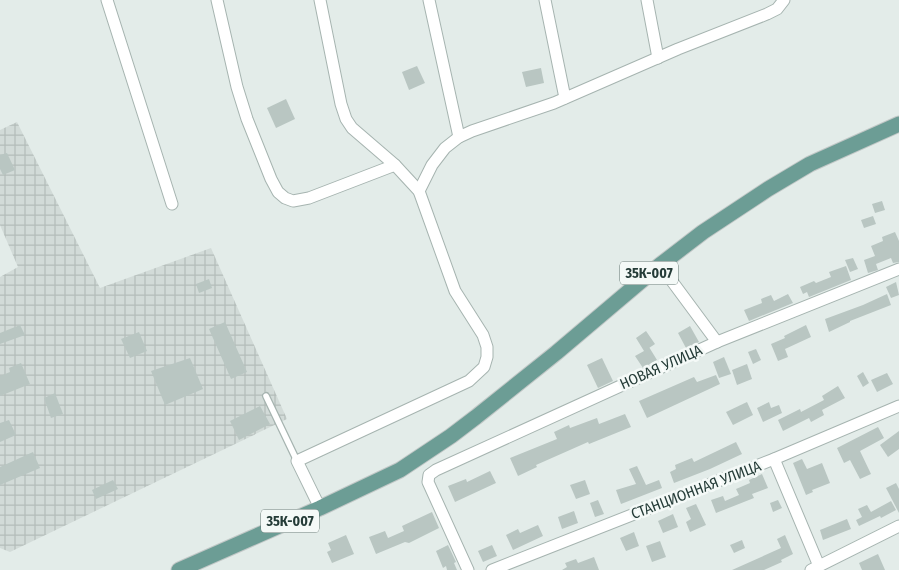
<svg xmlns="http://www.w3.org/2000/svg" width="899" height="570" font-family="'Fira Sans Condensed',sans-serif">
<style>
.industrial{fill:url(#industrial-grid)}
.building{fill:#b9c6c2}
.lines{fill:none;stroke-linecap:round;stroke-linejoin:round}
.lane-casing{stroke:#a6b4b0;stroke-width:8}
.street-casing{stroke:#a6b4b0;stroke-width:13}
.primary-casing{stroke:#c2c8c7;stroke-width:17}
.lane{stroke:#fff;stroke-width:5.5}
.street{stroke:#fff;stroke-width:11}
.primary{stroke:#6c9d95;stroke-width:15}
.labels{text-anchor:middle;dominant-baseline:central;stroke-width:5;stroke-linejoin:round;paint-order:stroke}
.shield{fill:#f4f9f7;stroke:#637571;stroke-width:1}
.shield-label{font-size:14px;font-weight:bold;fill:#253c38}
.street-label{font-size:15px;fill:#253c38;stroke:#f4f9f7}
</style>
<defs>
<pattern id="industrial-grid" width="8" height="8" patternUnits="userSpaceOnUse" patternTransform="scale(1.25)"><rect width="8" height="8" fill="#d2dbd8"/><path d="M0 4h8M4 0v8" fill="none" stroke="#b4bdba"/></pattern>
</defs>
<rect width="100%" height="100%" fill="#e3ece9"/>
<!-- industrial -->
<path class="industrial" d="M17,122L100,288L211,248L287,419L10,552L0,548V277L18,267L0,225V130Z"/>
<!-- building -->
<g class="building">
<path d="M417,66L425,83L409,90L402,72Z"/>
<path d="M541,68L544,83L526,87L522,72Z"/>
<path d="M286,99L295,119L276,128L267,108Z"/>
<path d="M7,153L15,170L3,175L0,169V155Z"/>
<path d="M882,201L885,210L875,213L872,204Z"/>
<path d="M873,216L876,224L864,228L861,220Z"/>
<path d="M895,232L899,241V262L893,263L891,258L876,264L878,270L868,273L864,260L875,256L871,246L883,241L882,237Z"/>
<path d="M853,258L858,269L850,272L845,260Z"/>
<path d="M846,266L851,280L809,297L807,292L803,294L800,287L814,281L816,283L831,277L829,272Z"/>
<path d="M209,279L212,288L199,293L196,284Z"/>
<path d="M896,282L899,295L891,298L886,287Z"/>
<path d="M788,294L793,303L749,321L744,310L762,303L761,299L771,295L774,301Z"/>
<path d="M887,294L891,305L850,321V322L829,332L825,319L863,305Z"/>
<path d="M225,322L247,372L231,379L209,329Z"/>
<path d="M20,325L25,335L0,344V333Z"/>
<path d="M806,325L811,337L785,349L788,357L778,361L771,344L785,338L784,336Z"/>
<path d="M690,326L699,342L686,348L678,333Z"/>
<path d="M646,331L655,344L646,350L649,347L657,360L643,368L635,356L644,351L636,338Z"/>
<path d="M139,332L147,351L130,358L121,339Z"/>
<path d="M756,349L761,360L753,364L748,352Z"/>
<path d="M724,357L731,374L719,378L713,362Z"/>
<path d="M190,358L203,389L165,405L151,371Z"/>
<path d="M602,358L613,381L598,388L587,365Z"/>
<path d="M21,363L30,384L0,396V376L10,372L9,368Z"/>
<path d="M747,364L752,379L737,385L732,370Z"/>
<path d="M863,372L869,383L863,387L857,376Z"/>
<path d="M887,373L893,384L877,392L871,380Z"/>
<path d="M716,375L720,384L647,418L639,401L694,377L697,382Z"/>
<path d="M838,386L845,398L822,410L824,415L811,422L809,418L783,431L778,420L800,409L801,412L824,400L822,396Z"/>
<path d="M55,393L63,414L51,418L44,398Z"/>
<path d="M747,402L753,415L733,425L726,412Z"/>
<path d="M769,402L771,408L779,405L782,413L763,422L757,408Z"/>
<path d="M260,406L270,424L239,440L230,421Z"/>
<path d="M625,414L631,427L589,444L588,442L536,465L537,467L518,476L510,458L557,439L554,432L569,425L570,428L597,418L599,424Z"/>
<path d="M9,420L16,435L0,442V423Z"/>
<path d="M878,427L884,438L860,451L871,474L860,479L850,460L844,463L837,448Z"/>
<path d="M899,431V449L888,457L880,445Z"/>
<path d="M736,442L742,454L710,469L674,483L670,472L676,469L675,465L692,458L694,462Z"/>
<path d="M33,452L40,468L0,485V467Z"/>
<path d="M802,459L807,469L822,463L830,483L812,490L813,492L806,495L793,463Z"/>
<path d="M637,466L646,485L659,480L662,488L621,504L616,490L636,484L629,469Z"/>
<path d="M490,471L496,483L455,502L448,486L466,479L467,482Z"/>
<path d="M762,474L768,488L752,494L754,498L716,513L711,500L723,496L725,501L739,495L736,489L750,483L749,480Z"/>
<path d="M113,480L118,489L96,499L92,490Z"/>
<path d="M585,480L590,494L576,499L570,485Z"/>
<path d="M896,483L899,489V513L886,488Z"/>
<path d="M598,500L604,514L595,517L590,503Z"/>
<path d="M778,500L782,508L773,512L770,503Z"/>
<path d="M891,501L896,510L881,518L880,516L859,526L856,520L862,517L858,509L867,505L871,512Z"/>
<path d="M696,504L706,525L690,532L686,522L691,519L686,508Z"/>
<path d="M574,511L578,523L562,529L558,517Z"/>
<path d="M432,512L439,528L409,543L405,542L376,554L369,537L385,531L388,538L404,531L402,526Z"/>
<path d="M673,514L678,527L663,533L658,521Z"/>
<path d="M847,519L851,529L823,540L820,530Z"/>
<path d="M538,525L543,536L513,550L506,535L518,529L520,533Z"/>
<path d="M634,532L639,546L626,551L620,538Z"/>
<path d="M346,535L354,554L332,563L327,552L331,550L328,543Z"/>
<path d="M785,535L793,554L781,560L782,562L764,570H732L781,548L777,539Z"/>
<path d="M742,540L745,548L734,553L730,545Z"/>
<path d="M660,541L666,557L652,562L646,546Z"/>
<path d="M448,545L456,562L454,563L457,570H447L446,566L443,568L436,551Z"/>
<path d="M492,545L497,556L483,562L478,551Z"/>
<path d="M878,554L885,570H862L859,563Z"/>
<path d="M594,557L599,570H562L567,567L565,563L576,559L578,563Z"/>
</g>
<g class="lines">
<defs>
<path id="lane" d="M266,396L297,461"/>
<g id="street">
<path d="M107,0L172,204"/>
<path d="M217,0L237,87L247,119L271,179L278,192L285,198L293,201L309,198L395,165"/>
<path d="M320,0L341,104L346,119L352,128L395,165L419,191L455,291L483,335L487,347V357L484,367L469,381L297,461L320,508"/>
<path d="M429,0L459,137"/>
<path d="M545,0L565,98"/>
<path d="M647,0L658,58"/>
<path d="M419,191L432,165L445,148L459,137L472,131L554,103L678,49L767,14L777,9L784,0"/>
<path d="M660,265L717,342"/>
<path d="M774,459L819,566"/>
<path d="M468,570L428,482L429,475L436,470L717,342L899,269"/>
<path d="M492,570L774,459L899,406"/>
<path d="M811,570L899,526"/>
</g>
<path id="primary" d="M179,570L320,508L400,470L451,436L476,417L556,353L660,265L703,232L768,189L810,164L899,124"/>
</defs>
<!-- lane casing -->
<use href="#lane" class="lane-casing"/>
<!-- street casing -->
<use href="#street" class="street-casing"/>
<!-- primary casing -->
<use href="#primary" class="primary-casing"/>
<!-- lane -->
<use href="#lane" class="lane"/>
<!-- street -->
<use href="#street" class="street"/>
<!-- primary -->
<use href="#primary" class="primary"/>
</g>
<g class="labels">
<!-- shield labels -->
<g class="shield">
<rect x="620" y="261.5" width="58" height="23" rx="4"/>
<rect x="261" y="509.5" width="58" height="23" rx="4"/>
</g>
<g class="shield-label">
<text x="649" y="273">35К-007</text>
<text x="290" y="521">35К-007</text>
</g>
<!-- street labels -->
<g class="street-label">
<text transform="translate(661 367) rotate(-24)">НОВАЯ УЛИЦА</text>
<text transform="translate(696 490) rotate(-21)">СТАНЦИОННАЯ УЛИЦА</text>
</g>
</g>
</svg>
